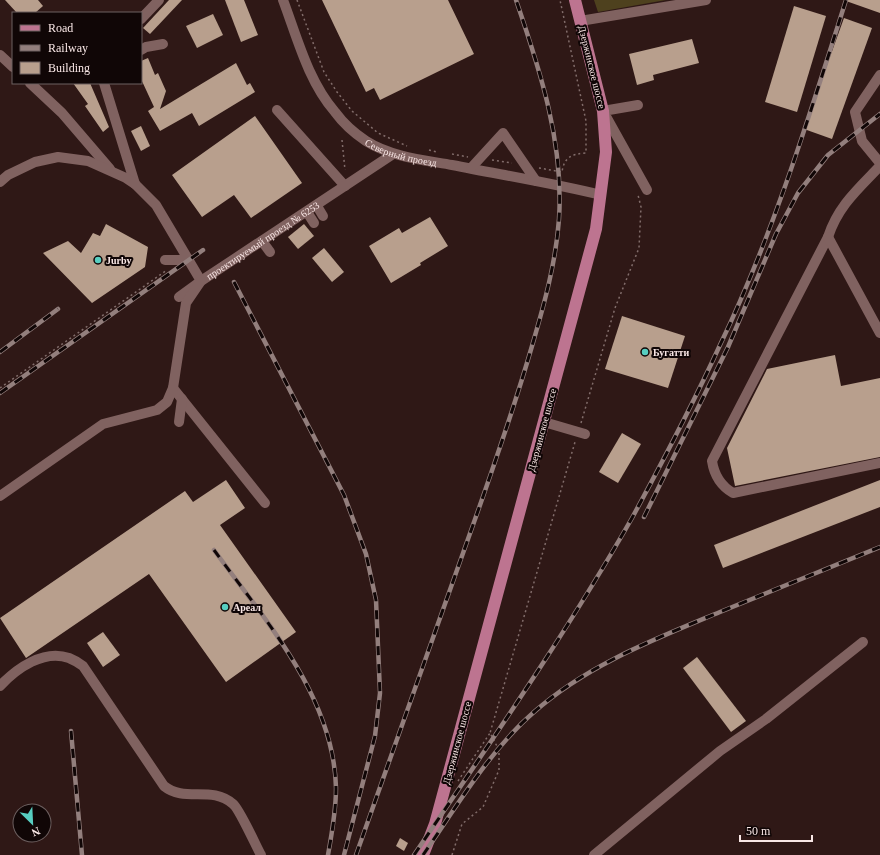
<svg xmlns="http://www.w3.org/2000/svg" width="880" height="855" font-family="Georgia,serif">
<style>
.green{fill:#4e411e}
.building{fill:#b89f8d}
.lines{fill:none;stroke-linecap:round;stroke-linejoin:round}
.path{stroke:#826d6b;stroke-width:1.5;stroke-dasharray:2 3;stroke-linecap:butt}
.minor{stroke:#806260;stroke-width:10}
.major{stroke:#bd7490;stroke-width:12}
.rail-casing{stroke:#937f7d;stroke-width:4.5}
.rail{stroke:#100606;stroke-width:3;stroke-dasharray:9;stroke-linecap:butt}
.poi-dot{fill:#57cec1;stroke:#100606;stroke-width:1.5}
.labels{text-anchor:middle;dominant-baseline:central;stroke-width:4;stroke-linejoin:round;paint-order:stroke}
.street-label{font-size:10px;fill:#f9e7e6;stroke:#100606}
.poi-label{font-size:10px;font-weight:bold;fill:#f9e7e6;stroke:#100606;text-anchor:start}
</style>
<rect width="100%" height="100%" fill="#2f1816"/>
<!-- green -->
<path class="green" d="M594,0H666L598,12Z"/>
<!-- building -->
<g class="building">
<path d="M5,0H38L43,6L35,13H17Z"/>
<path d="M169,0H182L150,34L143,28Z"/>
<path d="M225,0H244L258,35L241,42Z"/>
<path d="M322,0H448L474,54L380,100L374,88L366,92Z"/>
<path d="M846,0H880V13L846,1Z"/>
<path d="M794,6L826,16L797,112L765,102Z"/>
<path d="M213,14L223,35L197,48L186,26Z"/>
<path d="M844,18L872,28L832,139L804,129Z"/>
<path d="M692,39L699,63L653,75L654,80L637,85L629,54Z"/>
<path d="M148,58L155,75L158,73L166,91L160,109L236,63L247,85L250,83L255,92L199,126L192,113L160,131L148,111L154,107L141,79V61Z"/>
<path d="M73,83H90L109,127L103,132L85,106L88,104Z"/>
<path d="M255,116L302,183L251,218L234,195L202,217L172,175Z"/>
<path d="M141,126L150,146L141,151L131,131Z"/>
<path d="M430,217L448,246L420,263L421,265L391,283L369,246L399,228L402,233Z"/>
<path d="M106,224L148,247L145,267L92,303L43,253L68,241L81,253L93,233L100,236Z"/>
<path d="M304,224L314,236L298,249L288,237Z"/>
<path d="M324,248L344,272L332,282L312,258Z"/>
<path d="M622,316L685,336L668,388L605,369Z"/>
<path d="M835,355L841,386L880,378V457L735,486L727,448L767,369Z"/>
<path d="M622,433L641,444L618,483L599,472Z"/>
<path d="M226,480L245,508L220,525L296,632L226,682L149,574L26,658L0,618L185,491L193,502Z"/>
<path d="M880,480V507L723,568L714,545Z"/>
<path d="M103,632L120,655L103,667L87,643Z"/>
<path d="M697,657L746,721L731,732L683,668Z"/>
<path d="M400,838L408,843L404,851L396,846Z"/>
</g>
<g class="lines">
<!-- path -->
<g class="path">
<path d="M297,0L324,72L337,92L352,111L378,133L407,146"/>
<path d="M342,140L345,170"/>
<path d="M429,150L437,152"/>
<path d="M452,154L468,157"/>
<path d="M492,160L512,163"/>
<path d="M539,168L562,172C564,157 572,154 586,153V121L560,0"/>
<path d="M0,388L167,270"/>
<path d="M581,423L615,308L639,248L641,207L638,195"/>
<path d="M458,781L490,733"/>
<path d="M452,855L462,824L483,807L499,770V750L490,733L575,442"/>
</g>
<!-- minor -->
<g class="minor">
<path id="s1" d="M283,0C297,37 308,81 335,112C343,123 354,133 366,141C391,157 424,160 452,165C502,175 552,183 601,195"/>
<path d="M141,19L159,0"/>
<path d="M580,21L706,0"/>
<path d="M141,50L146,47L163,44"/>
<path d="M0,55L13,67"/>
<path d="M880,75L855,112L862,141L880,163"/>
<path d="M30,83L62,113L110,169"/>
<path d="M104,83L135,184"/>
<path d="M638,105L603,111L647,190"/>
<path d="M277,110L345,186"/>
<path d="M880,166C858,189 838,206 828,237L712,461C714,474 721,486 733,493L880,463"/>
<path d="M471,168L503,133L536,181"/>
<path d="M0,182L8,175L35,162L58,157L88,161L126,178L135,184L156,205L201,281L179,297"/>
<path d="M317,206L323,216"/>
<path d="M307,212L314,223"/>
<path d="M828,237L880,333"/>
<path d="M262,241L270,252"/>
<path d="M165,260H189"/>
<path d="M173,388L265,503"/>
<path d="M179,422L182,399"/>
<path d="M544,422L585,434"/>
<path id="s2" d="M0,496L103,424L157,410L167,402L173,388L186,303L201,281L393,154"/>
<path d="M0,686C17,668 44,649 69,658C74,660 79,663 83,666L164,786C185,803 211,785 233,804C239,808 256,846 261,855"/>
<path d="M594,855L720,751L766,719L863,642"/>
</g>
<!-- major -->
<path class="major" d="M423,855L435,824L596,229L606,152L603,111L575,0"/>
<defs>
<g id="rail">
<path d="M234,282L344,495L366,554L376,600L380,693L375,736L344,855"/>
<path d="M0,352L58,309"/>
<path d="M0,393L203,250"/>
<path d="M644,517L728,347L776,234L798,193L828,155L880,114"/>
<path d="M214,550C265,620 334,697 336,788C336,811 332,833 328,855"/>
<path d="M71,731L82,855"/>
<path d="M356,855C397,739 438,624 479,508C498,454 516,401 532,346C544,305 556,262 559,219C564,143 540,70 516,0"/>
<path d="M414,855C489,744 566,634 632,518C663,461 693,404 720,345C773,235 809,117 846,0"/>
<path d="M423,855C457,806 489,751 534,712C587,665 655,639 720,612C773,590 827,569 880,547"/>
</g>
</defs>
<!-- rail casing -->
<use href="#rail" class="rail-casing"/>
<!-- rail -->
<use href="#rail" class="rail"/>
</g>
<!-- markers -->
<g class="poi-dot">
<circle cx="98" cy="260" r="4"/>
<circle cx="645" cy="352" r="4"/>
<circle cx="225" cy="607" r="4"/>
</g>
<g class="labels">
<!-- street labels -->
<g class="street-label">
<text transform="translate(592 67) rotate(76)">Дзержинское шоссе</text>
<text stroke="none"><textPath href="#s1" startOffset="204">Северный проезд</textPath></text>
<text stroke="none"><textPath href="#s2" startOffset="396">проектируемый проезд № 6253</textPath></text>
<text transform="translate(542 430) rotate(-75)">Дзержинское шоссе</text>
<text transform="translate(457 743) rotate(-75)">Дзержинское шоссе</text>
</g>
<!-- poi labels -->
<g class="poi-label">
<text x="106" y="260">Jurby</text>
<text x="653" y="352">Бугатти</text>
<text x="233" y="607">Ареал</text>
</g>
</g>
<!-- legend -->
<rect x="12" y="12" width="130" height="72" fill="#100606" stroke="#6d6060"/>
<rect x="20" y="25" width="20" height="6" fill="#bd7490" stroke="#6d6060"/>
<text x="48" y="32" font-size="12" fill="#f9e7e6">Road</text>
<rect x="20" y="45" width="20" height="6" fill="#937f7d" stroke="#6d6060"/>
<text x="48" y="52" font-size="12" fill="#f9e7e6">Railway</text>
<rect x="20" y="62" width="20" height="12" fill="#b89f8d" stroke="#6d6060"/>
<text x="48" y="72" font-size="12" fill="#f9e7e6">Building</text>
<!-- north arrow -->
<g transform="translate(32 823) rotate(156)"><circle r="19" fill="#100606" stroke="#6d6060"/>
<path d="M0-3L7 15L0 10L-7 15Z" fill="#57cec1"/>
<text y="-6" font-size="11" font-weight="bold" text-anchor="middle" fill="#f9e7e6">N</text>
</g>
<!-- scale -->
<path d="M740 835v6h72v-6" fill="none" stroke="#f9e7e6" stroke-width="2"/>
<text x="746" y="835" font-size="12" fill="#f9e7e6" stroke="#100606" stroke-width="3" paint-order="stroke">50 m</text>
</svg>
